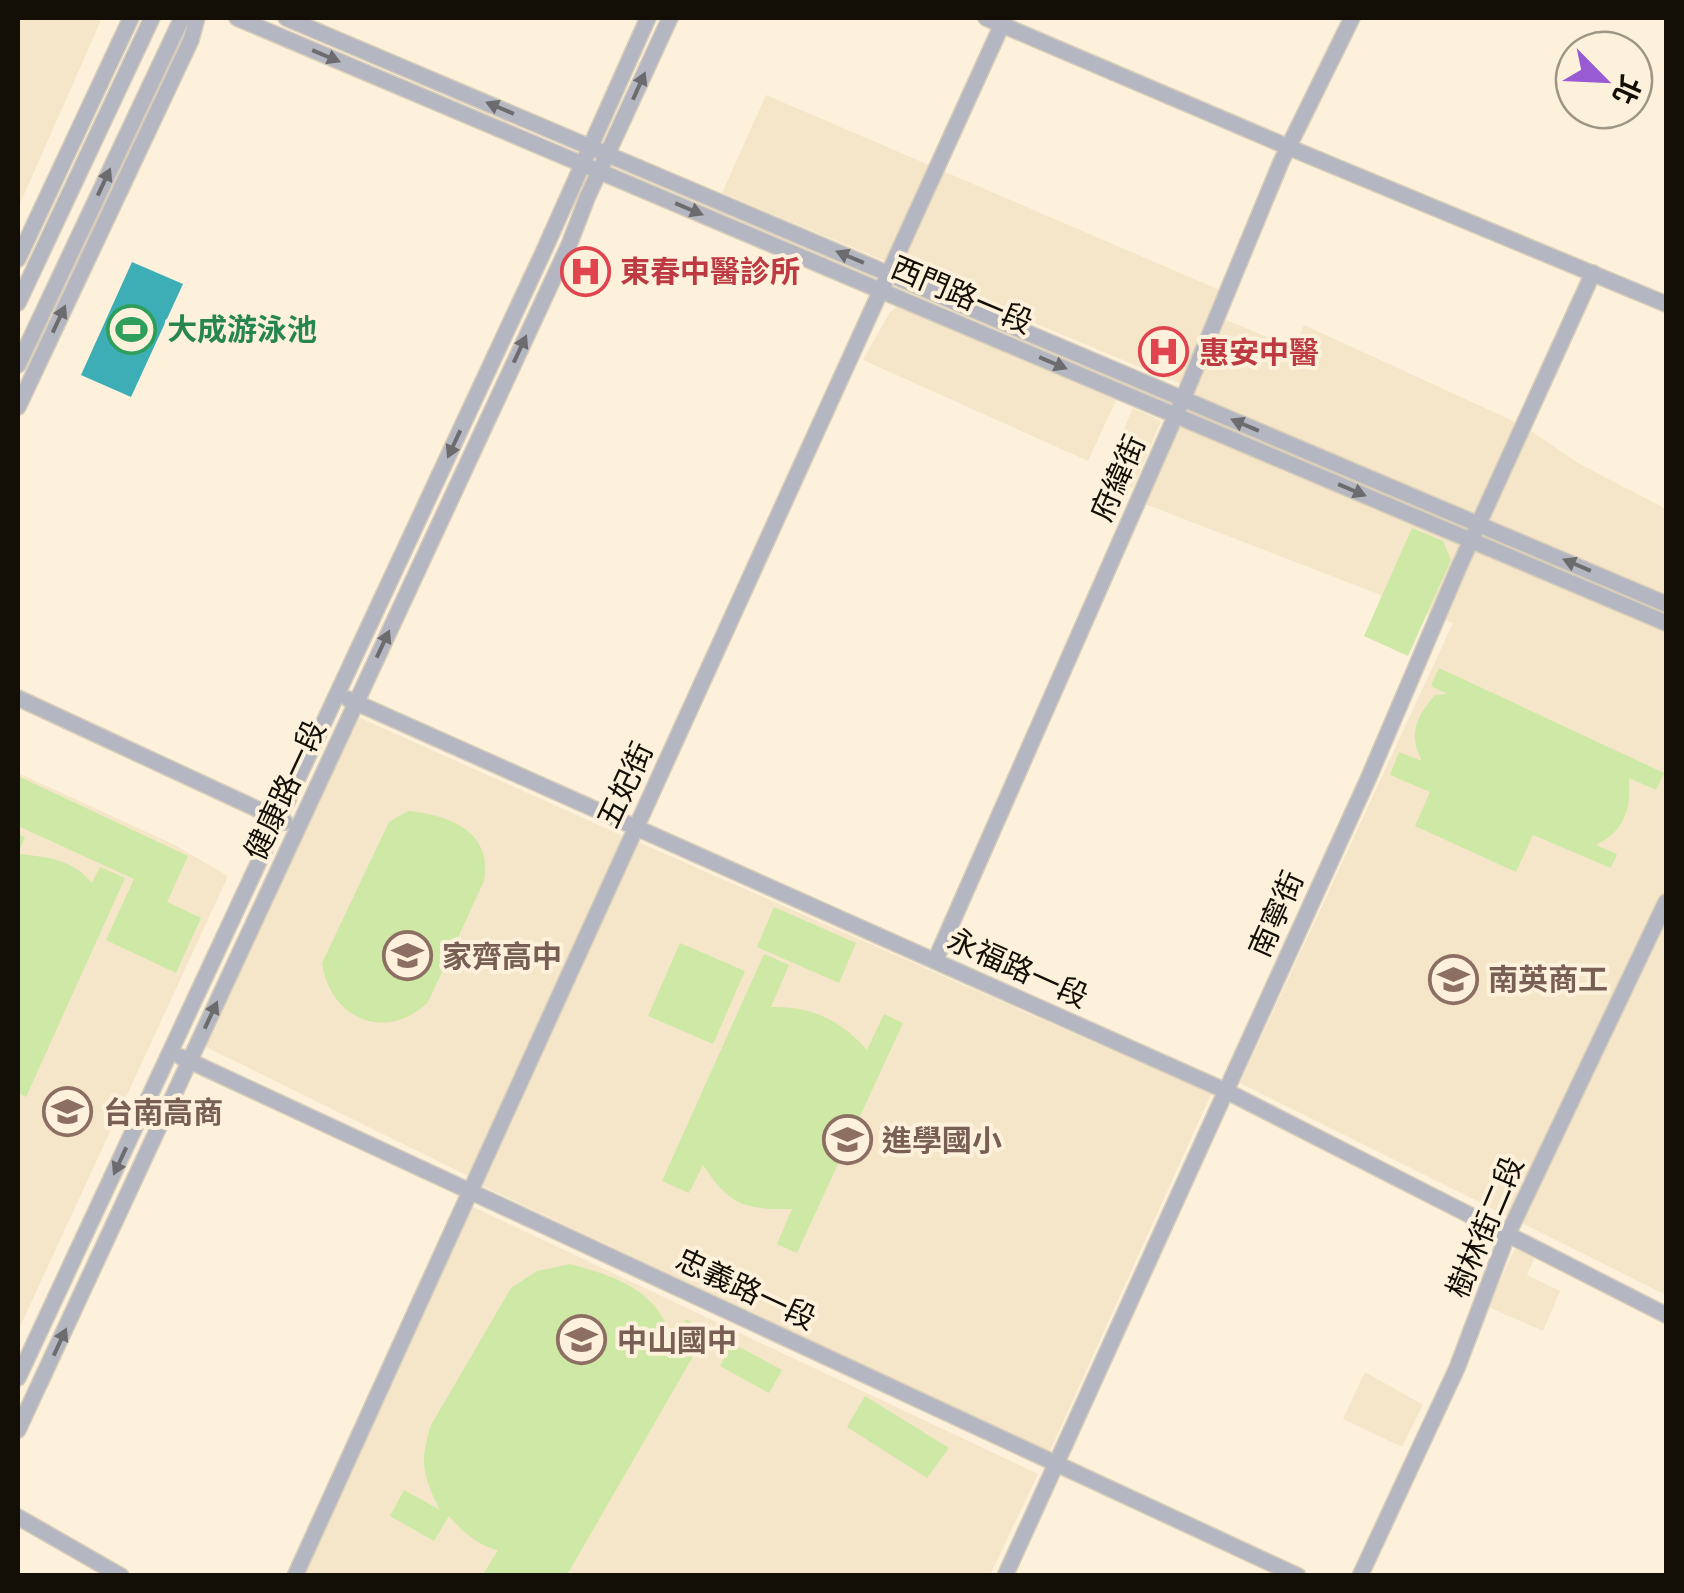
<svg xmlns="http://www.w3.org/2000/svg" width="1684" height="1593" font-family="Roboto,'Noto Sans TC',sans-serif">
<style>
.built{fill:#f5e6c9}
.green{fill:#cee8a6}
.water{fill:#3daeb5}
.lines{fill:none;stroke-linecap:round;stroke-linejoin:round}
.minor-casing{stroke:#d8cdb9;stroke-width:18}
.minor{stroke:#b4b7c1;stroke-width:15}
.oneway{fill:#6c6b6d}
.labels{text-anchor:middle;dominant-baseline:central;stroke-width:8;stroke-linejoin:round;paint-order:stroke}
.health-label{font-size:30px;font-weight:bold;fill:#be3a42;stroke:#fdf1db;text-anchor:start}
.street-label{font-size:30px;fill:#130f07;stroke:#fdf1db}
.leisure-label{font-size:30px;font-weight:bold;fill:#27864d;stroke:#fdf1db;text-anchor:start}
.education-label{font-size:30px;font-weight:bold;fill:#785e54;stroke:#fdf1db;text-anchor:start}
</style>
<rect width="100%" height="100%" fill="#fdf1db"/>
<!-- built -->
<g class="built">
<path d="M18,18H102L18,208Z"/>
<path d="M766,95L1229,294L1219,317L1294,348L1304,325L1524,426L1578,463L1666,509V1295L1240,1083L1453,623L1145,504L1195,390L722,193Z"/>
<path d="M897,307L1116,400L1088,461L863,360L890,312Z"/>
<path d="M1133,408L1161,421L1133,488L1104,475Z"/>
<path d="M358,717L623,836L468,1176L204,1046Z"/>
<path d="M18,773L173,844L228,876L18,1331Z"/>
<path d="M638,842L1211,1094L1049,1453L483,1186Z"/>
<path d="M471,1206L1038,1474L990,1575L303,1576Z"/>
<path d="M1523,1244L1538,1250L1527,1275L1560,1291L1543,1331L1488,1307L1514,1250Z"/>
<path d="M1365,1372L1423,1405L1402,1447L1343,1419Z"/>
</g>
<!-- green -->
<g class="green">
<path d="M1412,528L1443,541L1451,560L1408,656L1364,636Z"/>
<path d="M1439,668L1664,773L1656,790L1629,778C1631,810 1625,830 1596,845L1617,854L1611,868L1533,835L1516,872L1415,826L1430,792L1390,775L1399,752L1422,761C1408,734 1416,717 1435,695L1447,694L1431,686Z"/>
<path d="M18,776L188,856L167,902L201,918L176,973L106,940L134,879L18,826Z"/>
<path d="M408,811C449,815 493,831 484,881L428,1002C386,1043 330,1019 322,963L389,822Z"/>
<path d="M18,834L25,837L18,854C48,857 72,859 92,883L100,867L125,878L26,1097L18,1093Z"/>
<path d="M774,907L856,943L839,983L757,947Z"/>
<path d="M680,943L745,971L713,1044L648,1016Z"/>
<path d="M764,954L789,965L771,1007C812,1006 840,1020 867,1050L884,1014L903,1023L797,1253L777,1244L792,1209C745,1210 729,1205 703,1165L689,1193L662,1181Z"/>
<path d="M570,1264C604,1273 647,1286 664,1320C668,1327 669,1336 671,1343L686,1319L707,1332L567,1575H488L484,1573L498,1550C478,1546 462,1531 449,1516L434,1541L390,1516L404,1490L440,1510C423,1477 419,1462 431,1425L511,1288L537,1271Z"/>
<path d="M732,1343L782,1370L769,1393L720,1366Z"/>
<path d="M865,1396L949,1448L927,1478L847,1427Z"/>
</g>
<!-- water -->
<path class="water" d="M132,262L183,284L131,397L81,375Z"/>
<g class="lines">
<defs>
<g id="minor">
<path d="M237,18L1666,623"/>
<path d="M286,18L1666,604"/>
<path d="M986,18L1300,152L1666,304"/>
<path d="M18,259L131,18"/>
<path d="M18,303L152,18"/>
<path d="M18,365L182,18"/>
<path d="M18,407L191,40L197,18"/>
<path d="M18,698L285,822"/>
<path d="M348,699L1226,1091L1666,1315"/>
<path d="M935,961L1183,399L1281,162L1352,18"/>
<path d="M181,1057L1298,1576"/>
<path d="M18,1378L542,255L648,18"/>
<path d="M18,1430L569,245L587,198L670,18"/>
<path d="M18,1517L121,1576"/>
<path d="M295,1576L1005,18"/>
<path d="M1005,1576L1369,777L1458,569L1593,273"/>
<path d="M1360,1576L1457,1368L1507,1236L1666,902"/>
</g>
</defs>
<!-- minor casing -->
<use href="#minor" class="minor-casing"/>
<!-- minor -->
<use href="#minor" class="minor"/>
</g>
<!-- one-way arrows -->
<defs><path id="oneway-solid" d="M-6-.8H1V-3.2L6.5 0L1 3.2V.8H-6Z" transform="scale(2.5)"/></defs>
<g class="oneway">
<use href="#oneway-solid" transform="translate(326 56) rotate(23)"/>
<use href="#oneway-solid" transform="translate(639 86) rotate(-66)"/>
<use href="#oneway-solid" transform="translate(500 108) rotate(-157)"/>
<use href="#oneway-solid" transform="translate(104 182) rotate(-65)"/>
<use href="#oneway-solid" transform="translate(689 209) rotate(23)"/>
<use href="#oneway-solid" transform="translate(850 257) rotate(-157)"/>
<use href="#oneway-solid" transform="translate(59 319) rotate(-65)"/>
<use href="#oneway-solid" transform="translate(520 349) rotate(-65)"/>
<use href="#oneway-solid" transform="translate(1053 363) rotate(23)"/>
<use href="#oneway-solid" transform="translate(1245 425) rotate(-157)"/>
<use href="#oneway-solid" transform="translate(454 444) rotate(115)"/>
<use href="#oneway-solid" transform="translate(1352 490) rotate(23)"/>
<use href="#oneway-solid" transform="translate(1577 565) rotate(-157)"/>
<use href="#oneway-solid" transform="translate(383 644) rotate(-65)"/>
<use href="#oneway-solid" transform="translate(211 1015) rotate(-65)"/>
<use href="#oneway-solid" transform="translate(120 1161) rotate(115)"/>
<use href="#oneway-solid" transform="translate(60 1342) rotate(-65)"/>
</g>
<!-- icons -->
<defs>
<symbol id="hospital-ring" viewBox="-11 -11 22 22"><circle r="9.5" fill="#fdf1db" stroke="#e0444e" stroke-width="1.5"/><path d="M-5-5h3v3.5h4V-5h3V5h-3V1.5h-4V5h-3Z" fill="#e0444e"/></symbol>
<symbol id="stadium-ring" viewBox="-11 -11 22 22"><circle r="9.5" fill="#fdf1db" stroke="#2e9e5b" stroke-width="1.5"/><path d="M0-5a6.5 5 0 1 0 0 10a6.5 5 0 1 0 0-10ZM-3.5-1.8h7v3.6h-7Z" fill="#2e9e5b"/></symbol>
<symbol id="school-ring" viewBox="-11 -11 22 22"><circle r="9.5" fill="#fdf1db" stroke="#8d6e63" stroke-width="1.5"/><path d="M0-5L7-2L0 1L-7-2ZM-4 1L0 2.5L4 1V4Q0 6-4 4Z" fill="#8d6e63"/></symbol>
<symbol id="university-ring" viewBox="-11 -11 22 22"><circle r="9.5" fill="#fdf1db" stroke="#8d6e63" stroke-width="1.5"/><path d="M0-5L7-2L0 1L-7-2ZM-4 1L0 2.5L4 1V4Q0 6-4 4Z" fill="#8d6e63"/></symbol>
</defs>
<g fill-rule="evenodd">
<use href="#hospital-ring" x="558" y="244" width="55" height="55"/>
<use href="#stadium-ring" x="104" y="302" width="55" height="55"/>
<use href="#hospital-ring" x="1136" y="324" width="55" height="55"/>
<use href="#school-ring" x="380" y="928" width="55" height="55"/>
<use href="#university-ring" x="1426" y="952" width="55" height="55"/>
<use href="#university-ring" x="40" y="1084" width="55" height="55"/>
<use href="#school-ring" x="820" y="1112" width="55" height="55"/>
<use href="#school-ring" x="554" y="1312" width="55" height="55"/>
</g>
<g class="labels">
<!-- health labels -->
<g class="health-label">
<text x="620" y="271">東春中醫診所</text>
<text x="1199" y="352">惠安中醫</text>
</g>
<!-- street labels -->
<g class="street-label">
<text transform="translate(962 295) rotate(23)">西門路一段</text>
<text transform="translate(1118 478) rotate(-66)">府緯街</text>
<text transform="translate(625 785) rotate(-65)">五妃街</text>
<text transform="translate(285 790) rotate(-65)">健康路一段</text>
<text transform="translate(1276 914) rotate(-66)">南寧街</text>
<text transform="translate(1018 968) rotate(24)">永福路一段</text>
<text transform="translate(1485 1227) rotate(-67)">樹林街二段</text>
<text transform="translate(746 1289) rotate(25)">忠義路一段</text>
</g>
<!-- leisure labels -->
<g class="leisure-label">
<text x="167" y="329">大成游泳池</text>
</g>
<!-- education labels -->
<g class="education-label">
<text x="442" y="956">家齊高中</text>
<text x="1488" y="979">南英商工</text>
<text x="103" y="1112">台南高商</text>
<text x="882" y="1140">進學國小</text>
<text x="617" y="1340">中山國中</text>
</g>
</g>
<!-- border -->
<rect width="1684" height="1593" fill="none" stroke="#130f07" stroke-width="40"/>
<!-- north arrow -->
<g transform="translate(1604 80) rotate(114)"><circle r="48" fill="#fdf1db" stroke="#9f9786" stroke-width="2.5"/>
<path d="M0-8L18 38L0 25L-18 38Z" fill="#985bd3"/>
<text y="-15" font-size="28" font-weight="bold" text-anchor="middle" fill="#130f07">北</text>
</g>
</svg>
